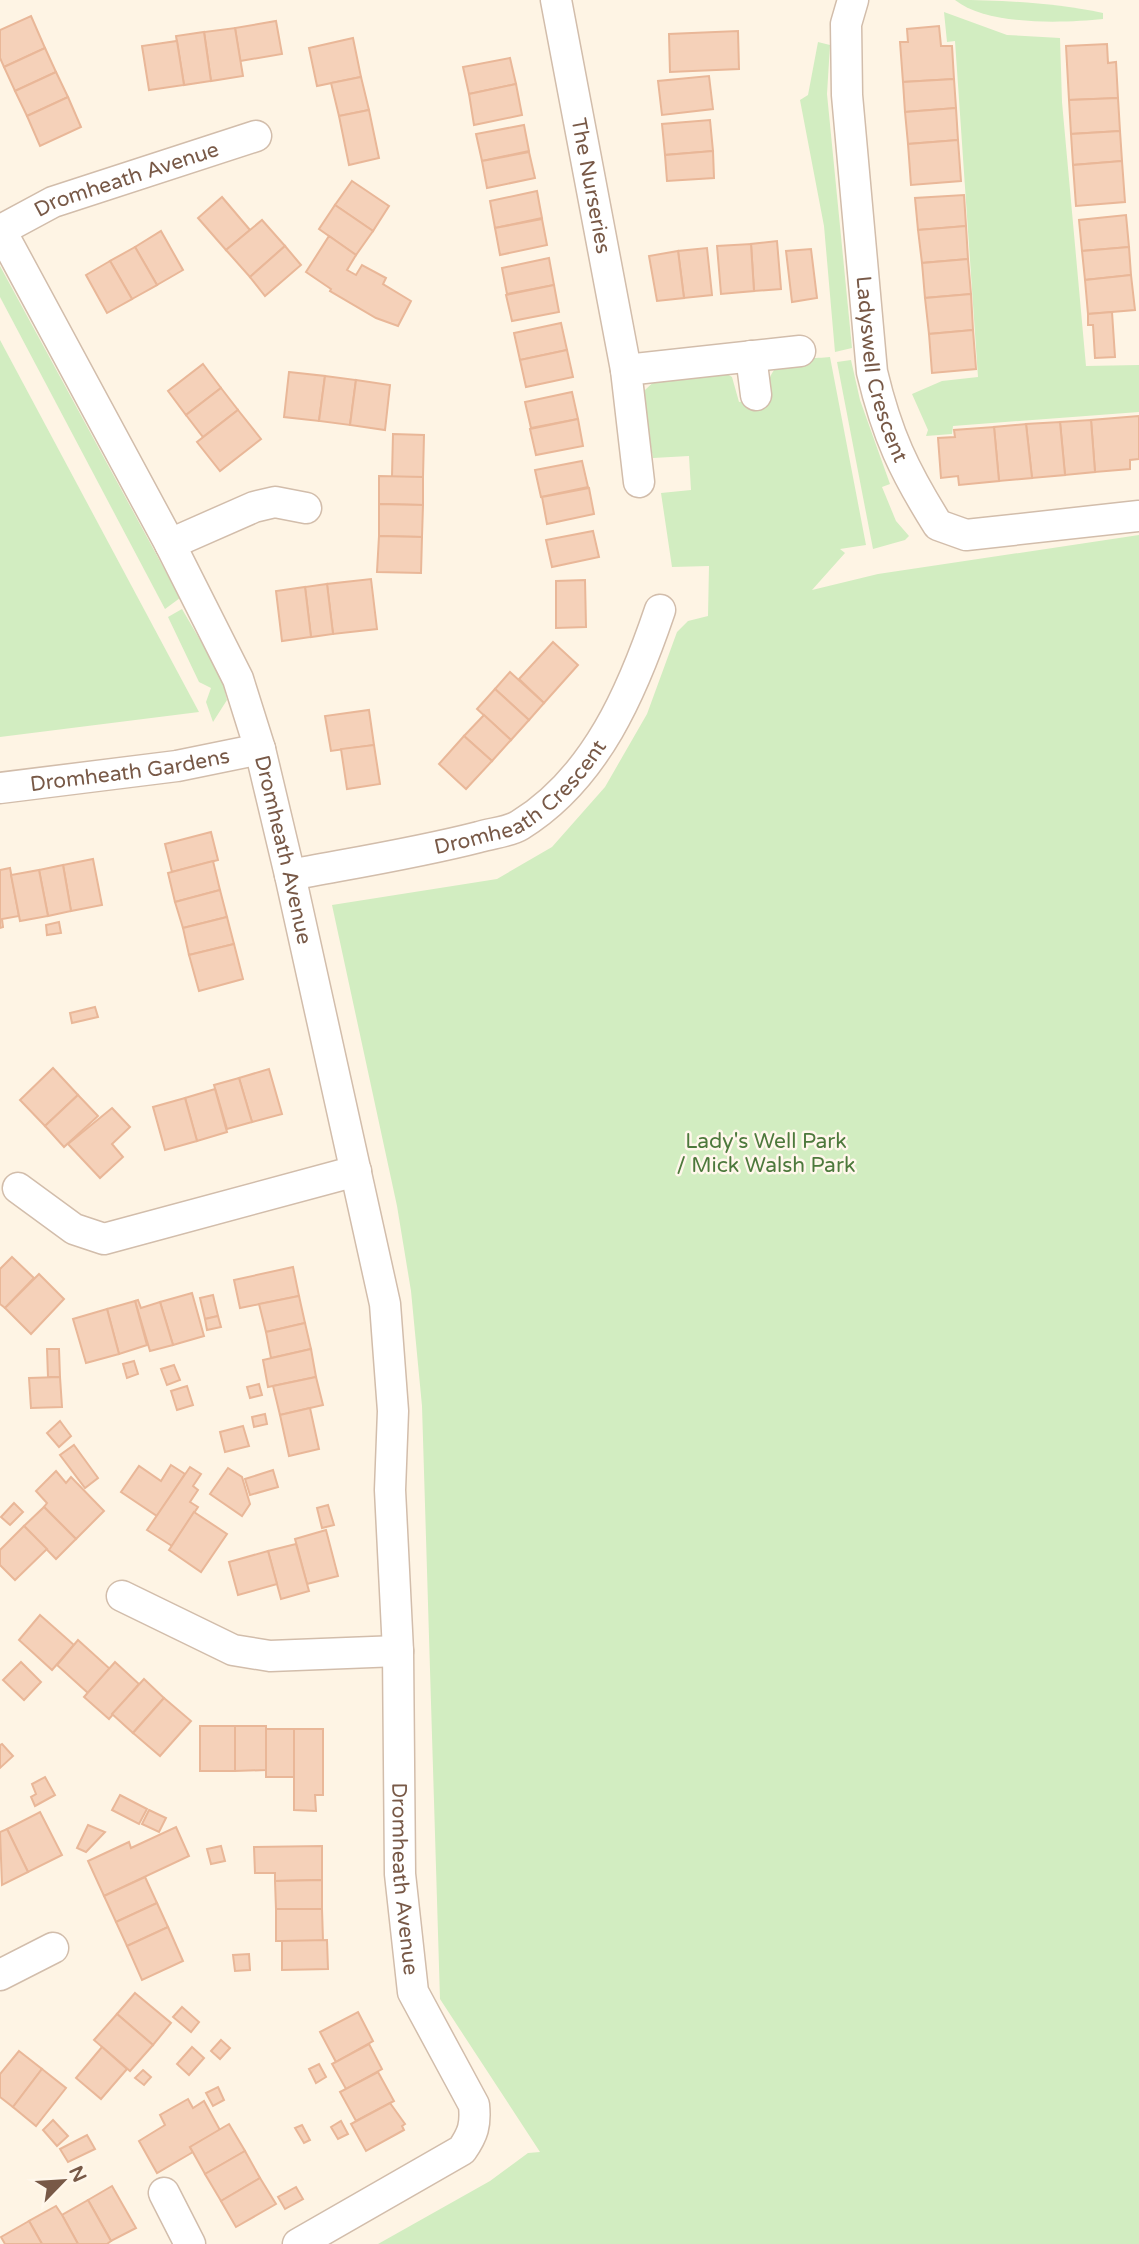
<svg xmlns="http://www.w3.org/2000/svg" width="1139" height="2244" font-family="'Varela Round',sans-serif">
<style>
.green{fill:#d2edc1}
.building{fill:#f5d1b9;stroke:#e9b798;stroke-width:2}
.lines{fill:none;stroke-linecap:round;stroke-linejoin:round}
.street-casing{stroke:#d2bdab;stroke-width:33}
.street{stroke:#fff;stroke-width:30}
.labels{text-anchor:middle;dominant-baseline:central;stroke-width:5;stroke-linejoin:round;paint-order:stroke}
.street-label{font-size:21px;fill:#785947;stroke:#fff7eb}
.park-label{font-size:21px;fill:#4d793c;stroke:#fff7eb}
</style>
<rect width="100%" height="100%" fill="#fef4e4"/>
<!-- green -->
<g class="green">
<path d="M955,0C1004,0 1055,3 1103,13V19C1064,23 987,26 955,0Z"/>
<path d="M944,12L1007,35L1060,38L1062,102L1086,366L1139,365V412L953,426L952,434L926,436L928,430L912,394L942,381L978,377L955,41L947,42Z"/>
<path d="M818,42L830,45L827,94L852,348L835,352L824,226L800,100L808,95Z"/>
<path d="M0,266L180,598L165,609L0,297Z"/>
<path d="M0,340L199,712L0,737Z"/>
<path d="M830,357L866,545L840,549L845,553L812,590L878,574L1139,535V2244H378L490,2181L528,2153L540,2152L440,1999L422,1406L411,1291L397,1206L332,905L497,879L552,847L605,787L647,714L677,632L688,621L708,616L709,566L672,567L661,493L691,490L689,456L653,458L644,405L645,390L661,375L719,369L732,377L739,402L768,396C766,354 799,360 830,357Z"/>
<path d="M851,360L860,400L890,484L882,487L896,521L909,536L905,540L873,549L837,362Z"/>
<path d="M182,609L221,676L227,700L213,722L206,702L211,688L199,682L168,617Z"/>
</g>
<!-- building -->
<g class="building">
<path d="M31,16L45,48L4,67L0,58V30Z"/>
<path d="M276,21L282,54L240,61L235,28Z"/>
<path d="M939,26L941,46H952L954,79L903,82L900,42H908L907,29Z"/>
<path d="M235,28L243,76L211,81L204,32Z"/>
<path d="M738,31L739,69L670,72L669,34Z"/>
<path d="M204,32L211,81L184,85L176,36Z"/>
<path d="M353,38L361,77L317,86L309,48Z"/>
<path d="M177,41L184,85L149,90L142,46Z"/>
<path d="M1107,44L1108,63L1116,62L1118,98L1069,100L1066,46Z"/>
<path d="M45,48L56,72L15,91L4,67Z"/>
<path d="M510,58L516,84L469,94L463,67Z"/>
<path d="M56,72L68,97L27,116L15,91Z"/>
<path d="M709,76L713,109L662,115L658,81Z"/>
<path d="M361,77L369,110L339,116L331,83Z"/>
<path d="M954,79L956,108L905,112L903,82Z"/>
<path d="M516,84L522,115L474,125L469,94Z"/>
<path d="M68,97L81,127L40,146L27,116Z"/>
<path d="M1118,98L1120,131L1071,134L1069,100Z"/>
<path d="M956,108L958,140L908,144L905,112Z"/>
<path d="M369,110L379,158L349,165L339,116Z"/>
<path d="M710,120L713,151L665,155L662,124Z"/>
<path d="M524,125L529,151L482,161L476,134Z"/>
<path d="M1120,131L1122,161L1073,165L1071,134Z"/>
<path d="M958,140L961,181L911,185L908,144Z"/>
<path d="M713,151L714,178L667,181L665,155Z"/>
<path d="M529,152L535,178L487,188L482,161Z"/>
<path d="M1122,161L1125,202L1076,206L1073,165Z"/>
<path d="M352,181L389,206L373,231L335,205Z"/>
<path d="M537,191L542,218L495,228L490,201Z"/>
<path d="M964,195L966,226L918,230L915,198Z"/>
<path d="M222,197L250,230L226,250L198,218Z"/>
<path d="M335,205L373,231L356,255L319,229Z"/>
<path d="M1126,215L1129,247L1082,251L1079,220Z"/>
<path d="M542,219L547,245L500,255L495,228Z"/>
<path d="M262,220L285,246L250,277L226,250Z"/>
<path d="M966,226L968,259L922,263L918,230Z"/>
<path d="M161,231L183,270L157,285L135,247Z"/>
<path d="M329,236L356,255L347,270L356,275L362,265L386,278L383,284L411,301L398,326L376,318L330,291L331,289L306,272Z"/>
<path d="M777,241L781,289L754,291L751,244Z"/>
<path d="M751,244L754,291L721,294L717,246Z"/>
<path d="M285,246L301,265L265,296L250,277Z"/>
<path d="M135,247L157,285L132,299L110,261Z"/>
<path d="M1129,247L1131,275L1085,280L1082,251Z"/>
<path d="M707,248L712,295L684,298L678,251Z"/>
<path d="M811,249L817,298L792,302L786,251Z"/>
<path d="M678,251L684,298L657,301L649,256Z"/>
<path d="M549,258L554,285L507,294L502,268Z"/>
<path d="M968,259L971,294L925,298L922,263Z"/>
<path d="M110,261L132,299L107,313L86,275Z"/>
<path d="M1131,275L1135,310L1088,314L1085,280Z"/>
<path d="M554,285L559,312L512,321L506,295Z"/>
<path d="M971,294L973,330L929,334L925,298Z"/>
<path d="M1112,312L1115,357L1095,358L1093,325H1088V314Z"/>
<path d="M561,323L567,350L520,360L514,333Z"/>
<path d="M973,330L976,369L932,373L929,334Z"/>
<path d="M567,350L573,377L526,387L520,360Z"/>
<path d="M203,364L221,388L186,415L168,391Z"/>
<path d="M289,372L325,376L319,421L284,417Z"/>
<path d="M325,376L356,380L350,425L319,421Z"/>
<path d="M356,380L390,385L385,430L350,425Z"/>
<path d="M221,388L238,410L203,437L186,415Z"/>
<path d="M572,392L578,419L531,428L525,402Z"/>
<path d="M238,410L261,439L220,471L197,442Z"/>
<path d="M1139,416V459L1130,460V469L1095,472L1091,420Z"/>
<path d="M578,419L583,446L536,455L530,429Z"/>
<path d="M1091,420L1095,472L1065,475L1060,422Z"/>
<path d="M1060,422L1065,475L1032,478L1026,424Z"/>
<path d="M1026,424L1032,478L999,481L994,427Z"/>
<path d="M994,427L999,481L959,485L958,476L941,478L938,438L955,437L954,430Z"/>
<path d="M393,434L424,435L423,477H392Z"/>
<path d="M582,461L588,487L541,497L535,470Z"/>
<path d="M379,476L423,477V505L379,504Z"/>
<path d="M589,488L594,514L547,524L542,497Z"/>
<path d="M379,504L423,505L422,537L379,536Z"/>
<path d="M593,531L599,557L552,567L546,540Z"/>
<path d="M379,536L422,537L421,573L377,572Z"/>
<path d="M371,579L377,629L333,634L327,584Z"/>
<path d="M585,580L586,627L556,628V581Z"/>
<path d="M327,584L333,634L311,637L305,587Z"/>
<path d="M305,587L311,637L282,641L276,591Z"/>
<path d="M553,642L578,665L544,703L519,679Z"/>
<path d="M510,672L544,703L529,720L495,689Z"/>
<path d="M495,689L529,720L511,740L477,709Z"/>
<path d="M369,710L374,745L331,751L325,716Z"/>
<path d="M484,715L511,740L492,761L464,736Z"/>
<path d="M464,736L492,761L466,789L439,764Z"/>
<path d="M374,745L380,784L347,789L341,749Z"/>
<path d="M211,832L218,860L172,872L165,844Z"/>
<path d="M93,859L102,905L71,911L63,865Z"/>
<path d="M213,861L220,890L175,902L168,873Z"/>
<path d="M63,865L71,911L48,916L39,870Z"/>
<path d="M10,868L19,916L2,919L3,927L0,928V870Z"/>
<path d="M39,870L48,916L20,921L11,875Z"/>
<path d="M220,890L227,917L183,928L175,902Z"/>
<path d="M227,917L234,944L189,955L183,928Z"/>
<path d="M59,922L61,933L47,935L46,925Z"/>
<path d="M234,944L243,979L199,991L189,955Z"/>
<path d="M95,1007L98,1017L72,1023L70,1013Z"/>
<path d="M53,1068L78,1095L45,1126L20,1100Z"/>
<path d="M269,1069L282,1114L252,1122L239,1078Z"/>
<path d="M239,1078L252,1122L227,1129L214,1085Z"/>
<path d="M215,1089L227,1132L197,1141L185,1098Z"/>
<path d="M78,1095L98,1116L64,1147L45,1126Z"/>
<path d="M185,1098L197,1141L165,1150L153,1107Z"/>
<path d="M112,1108L130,1127L112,1144L123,1157L100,1178L68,1144Z"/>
<path d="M12,1257L34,1278L5,1308L0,1304V1269Z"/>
<path d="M293,1267L299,1296L240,1308L234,1280Z"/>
<path d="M39,1274L64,1299L31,1334L5,1308Z"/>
<path d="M192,1293L204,1336L173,1345L160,1302Z"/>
<path d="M213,1295L218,1316L205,1319L200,1298Z"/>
<path d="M299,1296L305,1323L266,1332L259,1304Z"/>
<path d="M138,1300L141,1308L160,1302L173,1345L150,1351L135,1301Z"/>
<path d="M135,1301L147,1345L119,1354L107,1309Z"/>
<path d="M107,1309L119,1354L86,1363L73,1319Z"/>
<path d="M218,1316L221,1327L207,1330L205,1319Z"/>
<path d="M305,1323L311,1349L271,1358L266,1332Z"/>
<path d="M47,1349H59L60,1377H48Z"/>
<path d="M311,1349L316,1377L268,1387L263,1360Z"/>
<path d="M134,1361L138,1374L127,1378L123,1364Z"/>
<path d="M174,1365L180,1380L167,1385L161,1369Z"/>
<path d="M60,1377L62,1407L31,1408L29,1378Z"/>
<path d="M316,1377L323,1405L280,1415L273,1386Z"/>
<path d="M259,1384L262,1395L250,1398L247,1387Z"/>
<path d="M187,1386L193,1405L177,1410L171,1391Z"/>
<path d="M310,1408L319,1449L289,1456L280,1415Z"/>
<path d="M265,1414L267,1424L254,1427L252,1417Z"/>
<path d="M60,1421L71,1436L59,1447L47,1433Z"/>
<path d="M243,1426L249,1446L225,1452L220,1432Z"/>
<path d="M74,1445L98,1478L85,1488L60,1455Z"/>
<path d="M171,1465L185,1474L157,1516L121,1492L139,1466L161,1481Z"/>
<path d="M190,1467L201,1474L193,1486L198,1490L190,1502L198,1507L172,1546L147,1530Z"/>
<path d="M228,1468L242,1477L250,1504L242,1516L210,1494Z"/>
<path d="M273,1470L278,1487L250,1495L245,1479Z"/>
<path d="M56,1471L66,1483L71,1477L104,1511L76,1539L44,1507L47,1503L36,1491Z"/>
<path d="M14,1503L23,1512L10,1525L1,1517Z"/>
<path d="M328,1505L334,1525L322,1528L317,1508Z"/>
<path d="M44,1507L76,1539L56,1559L24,1526Z"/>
<path d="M194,1512L227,1534L201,1572L169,1550Z"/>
<path d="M24,1526L47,1549L15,1580L0,1565V1550Z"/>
<path d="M326,1530L338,1576L307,1584L295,1539Z"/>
<path d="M296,1544L309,1591L281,1599L268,1551Z"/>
<path d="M268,1551L277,1584L238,1595L229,1562Z"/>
<path d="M40,1615L74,1645L52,1670L19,1640Z"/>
<path d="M78,1640L110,1669L88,1693L57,1665Z"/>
<path d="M21,1662L41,1682L24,1700L3,1680Z"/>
<path d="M115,1662L139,1684L109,1719L84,1697Z"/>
<path d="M144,1679L164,1698L133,1733L112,1714Z"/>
<path d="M164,1698L191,1721L160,1756L133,1733Z"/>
<rect x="200" y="1726" width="35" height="45"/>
<path d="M235,1726H266V1770L235,1771Z"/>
<rect x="266" y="1729" width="28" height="48"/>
<path d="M294,1729H323V1795H315L316,1811L294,1810Z"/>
<path d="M2,1744L13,1756L0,1768V1745Z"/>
<path d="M45,1777L55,1795L35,1806L31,1797L36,1794L32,1784Z"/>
<path d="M120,1795L147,1809L139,1824L112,1810Z"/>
<path d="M149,1810L166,1818L159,1832L142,1824Z"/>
<path d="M40,1812L62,1855L28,1872L7,1829Z"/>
<path d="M88,1825L105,1832L86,1852L77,1848Z"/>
<path d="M176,1827L189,1856L104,1896L88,1861L129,1842L131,1848Z"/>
<path d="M7,1829L28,1872L2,1885L0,1832Z"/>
<path d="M221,1846L225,1861L211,1864L207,1849Z"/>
<path d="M322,1846V1880L275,1881V1873H255L254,1847Z"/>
<path d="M145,1877L157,1903L116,1922L104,1896Z"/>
<path d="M322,1880V1909H276L275,1881Z"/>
<path d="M157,1903L168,1927L127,1946L116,1922Z"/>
<path d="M276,1909H322L323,1941H276Z"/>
<path d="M168,1927L183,1961L142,1980L127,1946Z"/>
<path d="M327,1940L328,1969L282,1970V1941Z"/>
<path d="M249,1954L250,1970L235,1971L233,1955Z"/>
<path d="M135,1993L171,2023L153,2045L117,2014Z"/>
<path d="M182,2007L199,2022L191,2032L173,2017Z"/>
<path d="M358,2012L373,2041L336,2062L320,2032Z"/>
<path d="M117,2014L153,2045L130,2071L94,2040Z"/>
<path d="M221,2040L230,2048L220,2059L211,2051Z"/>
<path d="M369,2044L382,2069L346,2089L332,2064Z"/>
<path d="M102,2047L127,2069L101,2099L76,2078Z"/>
<path d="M192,2047L204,2058L189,2075L177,2064Z"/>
<path d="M19,2051L42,2069L13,2107L0,2097V2074Z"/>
<path d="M319,2064L326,2077L316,2083L309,2069Z"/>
<path d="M42,2069L66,2088L36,2126L13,2107Z"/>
<path d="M143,2070L151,2077L144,2085L135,2078Z"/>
<path d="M378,2072L394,2101L356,2121L340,2092Z"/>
<path d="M218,2087L224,2100L213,2106L206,2093Z"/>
<path d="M188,2099L193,2108L204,2101L220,2130L190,2147L193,2152L157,2173L139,2141L165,2125L160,2115Z"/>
<path d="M390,2103L405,2124L402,2126L404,2130L366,2151L351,2124Z"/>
<path d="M53,2120L68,2136L57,2146L43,2130Z"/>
<path d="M341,2121L348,2134L338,2139L331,2127Z"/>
<path d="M229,2124L245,2151L205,2174L190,2147Z"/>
<path d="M302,2125L310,2140L304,2143L295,2128Z"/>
<path d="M87,2135L95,2149L68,2162L60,2149Z"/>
<path d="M245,2151L260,2178L221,2201L205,2174Z"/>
<path d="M260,2178L276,2204L236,2227L221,2201Z"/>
<path d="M112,2186L136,2228L111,2241L88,2200Z"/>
<path d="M296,2187L303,2199L285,2209L278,2197Z"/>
<path d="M88,2200L111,2241L107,2244H78L62,2215Z"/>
<path d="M56,2206L62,2215L78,2244H42L29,2221Z"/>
<path d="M29,2221L42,2244H5L1,2237Z"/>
</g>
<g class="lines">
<defs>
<g id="street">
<path id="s1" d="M556,0L626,370"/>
<path id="s2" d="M853,0L846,24L847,95L872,372C887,435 904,471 938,525L966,535L1139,516"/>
<path id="s3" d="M0,229L170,544L238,679L260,749L290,875L385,1304L393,1411L390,1490L398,1651L400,1874L413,1992L474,2105C476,2125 473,2134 462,2150L298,2244"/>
<path id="s4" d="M1,230L53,202L256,136"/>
<path d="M751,356L756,395"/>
<path d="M639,482L626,370L800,351"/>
<path d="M170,544L254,507L275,502L306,508"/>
<path id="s5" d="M0,788L177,766L260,749"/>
<path id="s6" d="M290,875C353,863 417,853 479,837C492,833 509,832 520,825C596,778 633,690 660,610"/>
<path d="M18,1188L74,1229L104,1239L356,1171"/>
<path d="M122,1596L233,1650L270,1656L398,1651"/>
<path d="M0,1975L53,1948"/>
<path d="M164,2193L190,2244"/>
</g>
</defs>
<!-- street casing -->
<use href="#street" class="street-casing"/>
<!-- street -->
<use href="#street" class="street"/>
</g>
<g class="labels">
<!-- street labels -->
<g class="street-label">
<text stroke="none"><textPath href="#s4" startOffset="136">Dromheath Avenue</textPath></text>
<text stroke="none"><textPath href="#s1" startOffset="189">The Nurseries</textPath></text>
<text stroke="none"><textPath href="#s2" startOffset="373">Ladyswell Crescent</textPath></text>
<text stroke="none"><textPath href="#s5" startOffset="131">Dromheath Gardens</textPath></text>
<text stroke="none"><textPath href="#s6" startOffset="250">Dromheath Crescent</textPath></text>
<text stroke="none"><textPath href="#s3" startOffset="686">Dromheath Avenue</textPath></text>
<text stroke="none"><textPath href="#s3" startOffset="1727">Dromheath Avenue</textPath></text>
</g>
<!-- park labels -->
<g class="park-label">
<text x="766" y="1141">Lady's Well Park<tspan x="766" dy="24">/ Mick Walsh Park</tspan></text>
</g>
</g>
<!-- north arrow -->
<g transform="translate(63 2181) rotate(65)" stroke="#fff7eb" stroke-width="5" paint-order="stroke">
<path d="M0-5L12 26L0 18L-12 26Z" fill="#785947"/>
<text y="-10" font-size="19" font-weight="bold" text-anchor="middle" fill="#785947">N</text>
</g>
</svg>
